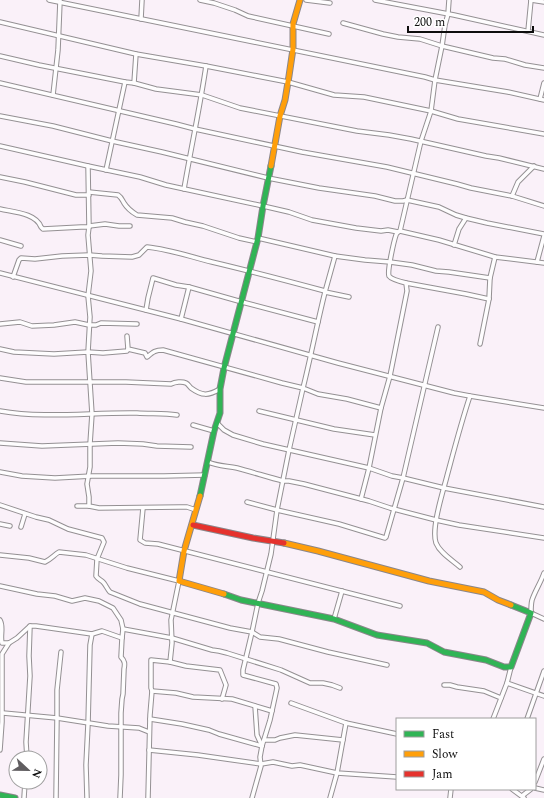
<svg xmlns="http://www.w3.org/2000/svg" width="544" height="798" font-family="Spectral,serif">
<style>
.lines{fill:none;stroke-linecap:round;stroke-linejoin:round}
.street-casing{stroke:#949093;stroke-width:5.5}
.fast-casing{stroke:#8a868a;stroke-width:7}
.slow-casing{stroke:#8a868a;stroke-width:7}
.jam-casing{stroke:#8a868a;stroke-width:7}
.street{stroke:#fefdfe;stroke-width:3.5}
.fast{stroke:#30b455;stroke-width:5}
.slow{stroke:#ff9f0a;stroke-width:5}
.jam{stroke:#e5322d;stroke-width:5}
</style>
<rect width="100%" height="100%" fill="#faf1f9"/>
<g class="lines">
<defs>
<g id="street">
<path d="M49,0L425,77L435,80L508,92L544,100"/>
<path d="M200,0L214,3L235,10L248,16L329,34"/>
<path d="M306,0L330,3"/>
<path d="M375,0L454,15L544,35"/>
<path d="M531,0L544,2"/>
<path d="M141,19L142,0"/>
<path d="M0,22L136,54L206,66L288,82L334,95L364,97L431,111L458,119L544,134"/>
<path d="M343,23L383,34L398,37L420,39L442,46L493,58L505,59L525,65L544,68"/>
<path d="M528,31L531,0"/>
<path d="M0,56L39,65L125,82L134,83L156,89L202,95L240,108L357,131L389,135L411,139L486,156L499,158L544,169"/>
<path d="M0,83L176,124L195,129L302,152L387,167L457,184L471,188L512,196L544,206"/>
<path d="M134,83L136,54"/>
<path d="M53,95L58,50L60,1"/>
<path d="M540,99L544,83"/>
<path d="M0,116L53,126L112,141L162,152L268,178L319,188L375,196L395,201H403L407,200L439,207L456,215L466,218L487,223L544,234"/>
<path d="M0,146L88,166L140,177L166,185L263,206L289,212L312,220L356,228L381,231L388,230L398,232"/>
<path d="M88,166L89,227L88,235L91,271L88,296L90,317L88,352L92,414L90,444V467L87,484L89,497V506L99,508L180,507H187L196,510"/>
<path d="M106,170L125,82"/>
<path d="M0,177L25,182L76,195H89"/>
<path d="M184,189C191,148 200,107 206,66"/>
<path d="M89,192L118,195C122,198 122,200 124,203C127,208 132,212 137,215L172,218L185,222L203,226L239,238L257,242"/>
<path d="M512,196L518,182L534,166"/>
<path d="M0,209C13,212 36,213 41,227L43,229L81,227H89"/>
<path d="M89,226L105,224L119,226H130"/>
<path d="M400,231L439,240L495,257L544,263"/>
<path d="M258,238L335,256L365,260L390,262L412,265L436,271L449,272L490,278"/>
<path d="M0,240L21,246"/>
<path d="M454,245L459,229L466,218"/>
<path d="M335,256L325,292L349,297"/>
<path d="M537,262L544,236"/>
<path d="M0,273L181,319L338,363L454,393L470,396L544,408"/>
<path d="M13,277L19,260L21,258L35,259L62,256L89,255L102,256L132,257L139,255L147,247C169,249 191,257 212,262C250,271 288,281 325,291"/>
<path d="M406,283L466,294L489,299"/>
<path d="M325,292C317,324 311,356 303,388L318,394L347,399L381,408"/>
<path d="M146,310L148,298L153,278L176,285L189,287L242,302L318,322"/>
<path d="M181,319L189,287"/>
<path d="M0,324L20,322L32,326L54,325L75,322L89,325H96L101,323L137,324"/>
<path d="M127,336L128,349L145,353L147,357C153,352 155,350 163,350L282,383L303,388L289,450L277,510L271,554L262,591L258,603L252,632L243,670V675L276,684L277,688L270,720L262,746L260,757L261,766L252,798"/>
<path d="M480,344L489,299L490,278L495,257"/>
<path d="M0,349L14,352L54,354L88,352L103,353L127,351L128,349"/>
<path d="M0,378L26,382H126L171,384C175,382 182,381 186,383C188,384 189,386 191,388C202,396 208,396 220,389"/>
<path d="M0,411C45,419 92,412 137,413C150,414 164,413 177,415"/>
<path d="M259,411L334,429L375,435"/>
<path d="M217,423L224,430L233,435L263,444L369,468L392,476L403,478L444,488L544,507"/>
<path d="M193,425L214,431"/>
<path d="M0,443L42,446L118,443L143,444L157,446L191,447"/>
<path d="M208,462C217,466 227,466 237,468C252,472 268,477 283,481H289L304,484L369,501L390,508L436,520L459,525L544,538"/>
<path d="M0,472L22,476L55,478L92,476H164L205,475"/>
<path d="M361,499L369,468L381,408L390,376L407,291L406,283C402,282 391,279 389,276C387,271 394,241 396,235C397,232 397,233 400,231L421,141L431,111L435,80L442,46L445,25L448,14L449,0"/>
<path d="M247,502L277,510L339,524L385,538L386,537L403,478L438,327"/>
<path d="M0,505L36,517L49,520L68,529L102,538L104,542L97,559L96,576C98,579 101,580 103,582C106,585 107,589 110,592L140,604L230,628L252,632L260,637L279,639L328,652L387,665"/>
<path d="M77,506H89"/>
<path d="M143,508L140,540L145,543L158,544L400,606"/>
<path d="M0,524L10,526"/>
<path d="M21,527L25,514"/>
<path d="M0,555L29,558L45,562C51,559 54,555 59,552L86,555L127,568L179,581L171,620L172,643L170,662"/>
<path d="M460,567C452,560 440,553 436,543C431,528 443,492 447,476C454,450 461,423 470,396"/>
<path d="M544,573C541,582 535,591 532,600C531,604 531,609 531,613L544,619"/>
<path d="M0,586L37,594L55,596L72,601L85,598L99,601L113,608L121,620L123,629L122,638L121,657C125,661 125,664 124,669L123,694L122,699L121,713V775L120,798"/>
<path d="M334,619L342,591"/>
<path d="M0,620C4,627 0,635 2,643H9"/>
<path d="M123,629L172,638L212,650L219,651L227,653L281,670L310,683H323L332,685L340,688"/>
<path d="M507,683L544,696"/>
<path d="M444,685H450L457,687L484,691L501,698"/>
<path d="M152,691L176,693L193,697L232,699L272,711"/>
<path d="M291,703L346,723L397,734"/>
<path d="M255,706L257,735L262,746"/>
<path d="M3,713L57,718L108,726L139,728L149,732"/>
<path d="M150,719L182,724L209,730L219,734L262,746"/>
<path d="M493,719L507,683L511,667"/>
<path d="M527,719L544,671"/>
<path d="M264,740H275L280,738L295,735L343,740"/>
<path d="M0,750L2,722V654L9,643L17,638L30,626H36L92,634L102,631L122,638"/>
<path d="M149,750L198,755L261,764L273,762L292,766L300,765L337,773L397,777"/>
<path d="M27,758L26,742L30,676L29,656L30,626"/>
<path d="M535,782L544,759"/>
<path d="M535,788L544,790"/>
<path d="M512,789L524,798"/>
<path d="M522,796L531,789"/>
<path d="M24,798L25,782"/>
<path d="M56,798L57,718V690L61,652"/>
<path d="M87,798L86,765L88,724L90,645L92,634"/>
<path d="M148,798L150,715L152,691L151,688V660L170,662L186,666L220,670L226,685L222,699"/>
<path d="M330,798L337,773L346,723"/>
<path d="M450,798L451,789"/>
</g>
<g id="fast">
<path d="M200,496L214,431L220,413V389L224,368L258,238L263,206L271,166"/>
<path d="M224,594L241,600L334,619L377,635L427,643L444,652L486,660L504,667H511L531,613L511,605"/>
<path d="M0,795L15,798"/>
</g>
<g id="slow">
<path d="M271,166L280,116L285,100L289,76L293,49V24L300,0"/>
<path d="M200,496L184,551L179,581L224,594"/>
<path d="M284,543L318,551L429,581L484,592L498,600L511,605"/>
</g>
<path id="jam" d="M193,525L253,538L284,543"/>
</defs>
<!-- street casing -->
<use href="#street" class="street-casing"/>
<!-- fast casing -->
<use href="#fast" class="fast-casing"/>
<!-- slow casing -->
<use href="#slow" class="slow-casing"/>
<!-- jam casing -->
<use href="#jam" class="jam-casing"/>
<!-- street -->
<use href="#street" class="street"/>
<!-- fast -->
<use href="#fast" class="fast"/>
<!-- slow -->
<use href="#slow" class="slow"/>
<!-- jam -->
<use href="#jam" class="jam"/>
</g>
<!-- legend -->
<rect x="396" y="718" width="140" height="72" fill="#ffffff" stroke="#9e9e9e"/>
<rect x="404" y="731" width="20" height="6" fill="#30b455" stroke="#9e9e9e"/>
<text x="432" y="738" font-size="12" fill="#0d0d0d">Fast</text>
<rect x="404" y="751" width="20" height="6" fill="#ff9f0a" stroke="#9e9e9e"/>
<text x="432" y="758" font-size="12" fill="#0d0d0d">Slow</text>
<rect x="404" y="771" width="20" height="6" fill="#e5322d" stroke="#9e9e9e"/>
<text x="432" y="778" font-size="12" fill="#0d0d0d">Jam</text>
<!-- north arrow -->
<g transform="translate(28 770) rotate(112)"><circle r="19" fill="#ffffff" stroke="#9e9e9e"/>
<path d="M0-3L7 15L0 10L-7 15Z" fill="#605d60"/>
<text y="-6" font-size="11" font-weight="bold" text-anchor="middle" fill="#0d0d0d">N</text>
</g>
<!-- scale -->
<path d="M408 26v6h125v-6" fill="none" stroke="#0d0d0d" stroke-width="2"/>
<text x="414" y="26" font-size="12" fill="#0d0d0d" stroke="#ffffff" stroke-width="3" paint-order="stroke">200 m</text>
</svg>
